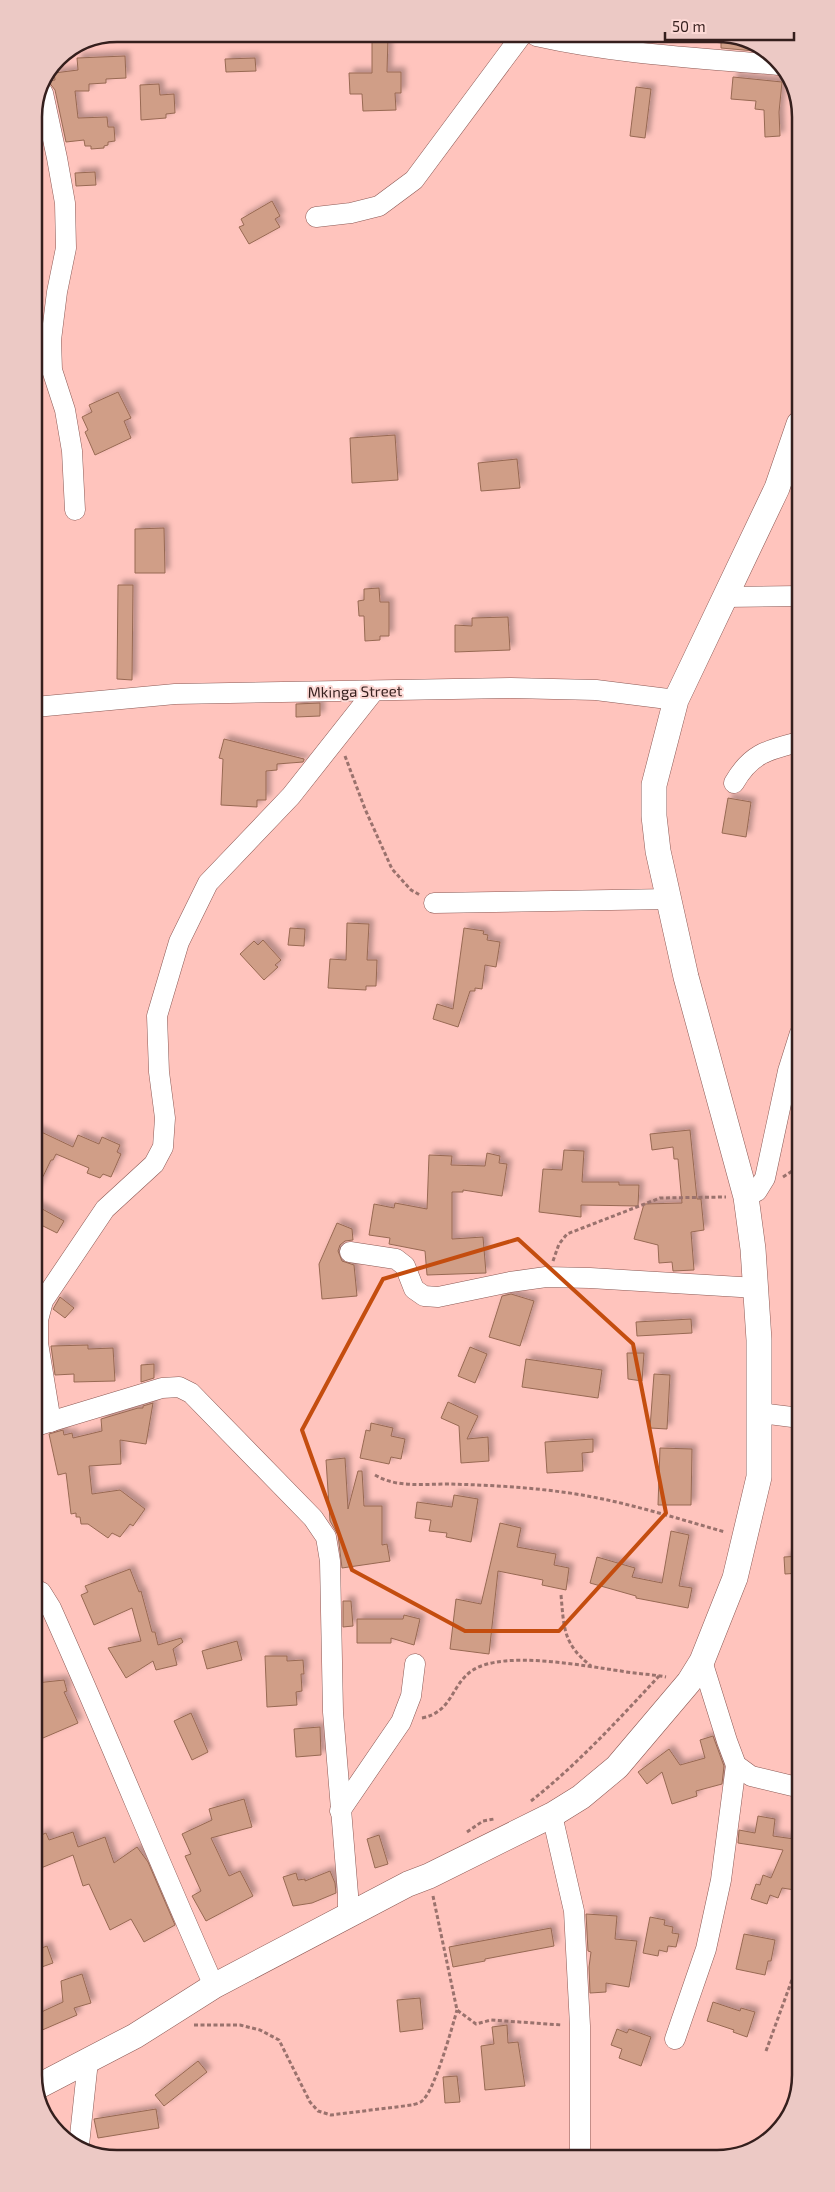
<svg xmlns="http://www.w3.org/2000/svg" width="835" height="2192" font-family="'Exo 2',sans-serif">
<style>
.building{fill:#d09e87;stroke:#986953;filter:url(#shadow)}
.lines{fill:none;stroke-linecap:round;stroke-linejoin:round}
.minor-casing{stroke:#8c5954;stroke-width:21}
.tertiary-casing{stroke:#8c5954;stroke-width:26}
.path{stroke:#9a726d;stroke-width:3;stroke-dasharray:4 2.5;stroke-linecap:butt}
.minor{stroke:#fff;stroke-width:20}
.tertiary{stroke:#fff;stroke-width:25}
.marked{fill:none;stroke:#c44d0f;stroke-width:4;stroke-linejoin:round}
.labels{text-anchor:middle;dominant-baseline:central;stroke-width:4;stroke-linejoin:round;paint-order:stroke}
.street-label{font-size:15px;fill:#351f1d;stroke:#fcd8d4}
.rim{fill:none;stroke:#351f1d;stroke-width:2.5}
</style>
<defs>
<filter id="shadow"><feDropShadow dx="4.5" dy="-4.5" stdDeviation="2.5" flood-color="#0004"/></filter>
</defs>
<rect width="100%" height="100%" fill="#ffc4bd"/>
<!-- building -->
<g class="building">
<path d="M721,34H723L766,52L721,48Z"/>
<path d="M372,37H388L387,72H401V93H395L396,110L363,111L362,94H350L349,73H372Z"/>
<path d="M125,56L126,78L106,79V83L89,84V91H75L78,118L107,117L108,127H114L115,141L108,142V145L104,146V148L91,149V146H85L84,140L66,142L55,90L48,81L55,80L54,73L78,70L77,58Z"/>
<path d="M255,58L256,71L226,72L225,59Z"/>
<path d="M733,77L782,82L779,112L780,136L765,137L764,110L755,109L756,101L731,99Z"/>
<path d="M159,84L160,95L174,94L175,113L166,114V118L141,120L140,85Z"/>
<path d="M636,87L651,89L645,138L630,136Z"/>
<path d="M95,172L96,185L76,186L75,173Z"/>
<path d="M272,201L280,216L275,219L280,227L249,244L239,227L244,225L241,219Z"/>
<path d="M118,392L131,418L124,421L131,438L95,455L85,432L88,430L82,417L92,412L89,405Z"/>
<path d="M395,435L398,480L352,483L350,438Z"/>
<path d="M517,459L520,488L481,491L478,463Z"/>
<path d="M164,528L165,573H135V529Z"/>
<path d="M118,585H133L132,680L117,679Z"/>
<path d="M379,588L380,602H389V636H380V640L365,641L364,616H359L358,601L364,600V589Z"/>
<path d="M508,617L510,650L455,652V625L472,626V618Z"/>
<path d="M320,703V716L296,717V704Z"/>
<path d="M224,739L304,759V760L303,762L277,764V770L266,771V800H257V807L221,805L223,759L219,758Z"/>
<path d="M728,798L751,802L746,837L722,833Z"/>
<path d="M347,923L369,924L367,960H377L376,986H366V990L328,988L330,959L346,960Z"/>
<path d="M290,928L305,929L304,946L288,945Z"/>
<path d="M464,928L484,931L483,934L488,935L487,940L500,942L496,967L485,965L482,989L475,988V991H470L458,1027L433,1019L437,1004L453,1009Z"/>
<path d="M263,940L281,960L275,965L278,967L264,980L240,954L254,941L258,945Z"/>
<path d="M35,1129L73,1147L78,1135L99,1144L102,1137L120,1145L117,1152L121,1154L111,1177L103,1174L100,1178L87,1173L89,1168L56,1154L53,1160H51L35,1193Z"/>
<path d="M690,1130L697,1199H701L704,1230L691,1232L694,1270L673,1271L672,1262L659,1263L658,1245L634,1239L644,1204L682,1203L678,1159H674L673,1147L652,1150L650,1134Z"/>
<path d="M564,1150L584,1151L582,1182H619V1185H639L638,1206L581,1205V1217L539,1212L543,1169L562,1170Z"/>
<path d="M487,1153L500,1156L499,1163L507,1164L502,1196L463,1190V1192H452V1239L483,1237L486,1273L427,1275L425,1251L389,1244L390,1238L369,1235L374,1204L394,1208L395,1203L427,1209L429,1155L452,1156L451,1165L485,1166Z"/>
<path d="M35,1205L64,1221L57,1233L35,1222Z"/>
<path d="M337,1223L352,1229L353,1240L345,1241L340,1245L338,1251L342,1261L354,1265L357,1296L322,1299L319,1264Z"/>
<path d="M511,1294L534,1301L520,1346L489,1337L502,1296Z"/>
<path d="M60,1297L74,1308L65,1318L53,1309Z"/>
<path d="M691,1319L692,1333L637,1336L636,1322Z"/>
<path d="M88,1345V1349L113,1348L115,1381L74,1382V1374L55,1375L51,1346Z"/>
<path d="M470,1347L487,1354L475,1383L458,1376Z"/>
<path d="M627,1353H644L642,1381L628,1379Z"/>
<path d="M526,1359L602,1370L598,1398L522,1387Z"/>
<path d="M154,1364V1378L141,1382V1365Z"/>
<path d="M654,1374L670,1375L667,1429L650,1428Z"/>
<path d="M448,1402L478,1416L467,1439L488,1437L489,1461L461,1463L459,1426L441,1418Z"/>
<path d="M153,1403L146,1444L120,1440L121,1464L89,1466L92,1494L120,1490L145,1509L133,1526L130,1524L120,1537L112,1533L108,1538L88,1524H81L80,1517H76V1513L71,1514L66,1473L58,1475L49,1434L63,1430L64,1435L72,1433L73,1438L102,1431L101,1419L138,1408H143V1406Z"/>
<path d="M371,1423L393,1428L391,1436L405,1439L401,1459L391,1457L389,1464L360,1458L366,1430L370,1431Z"/>
<path d="M593,1439V1452L582,1453L583,1471L547,1473L545,1442Z"/>
<path d="M660,1448L692,1449L691,1505H658Z"/>
<path d="M345,1458L348,1509L358,1471H362L364,1506H382V1545L387,1544L390,1561L342,1568L338,1535L330,1521L326,1460Z"/>
<path d="M454,1495L478,1499L471,1542L446,1537L447,1533L429,1531L431,1520L415,1518L417,1502L452,1507Z"/>
<path d="M500,1523L521,1528L517,1547L556,1554L554,1565L569,1568L566,1590L542,1585L543,1580L498,1571L489,1654L450,1649L456,1599L481,1604Z"/>
<path d="M671,1531L689,1535L679,1586L692,1588L688,1608L636,1598V1596L590,1583L597,1557L635,1568L632,1577L662,1583Z"/>
<path d="M800,1556V1573L785,1574L784,1557Z"/>
<path d="M130,1569L139,1592L141,1591L152,1632H155L158,1645L181,1638L183,1642L173,1649L177,1665L156,1670L153,1661L126,1678L108,1648L141,1641L132,1608L94,1625L81,1595L88,1592L85,1586Z"/>
<path d="M343,1601H351L353,1626L343,1627Z"/>
<path d="M404,1615L420,1619L414,1645L391,1638V1643H357V1619H403Z"/>
<path d="M237,1641L242,1660L207,1669L202,1651Z"/>
<path d="M265,1656H287V1661L303,1660L304,1674H301L302,1691L296,1692L297,1705L267,1707Z"/>
<path d="M64,1680L67,1691L64,1692L78,1723L36,1741V1683Z"/>
<path d="M191,1713L208,1752L192,1760L174,1721Z"/>
<path d="M320,1727L321,1755L296,1757L294,1729Z"/>
<path d="M713,1736L724,1766L722,1784L696,1791L697,1796L672,1804L662,1772L647,1784L638,1772L669,1749L680,1765L705,1758L700,1740Z"/>
<path d="M244,1799L252,1827L211,1838L229,1876L240,1871L253,1896L206,1921L192,1896L201,1891L185,1856L191,1854L182,1834L212,1820L209,1809Z"/>
<path d="M758,1816L775,1819L773,1836L801,1840V1891L782,1888L778,1898L770,1895L767,1904L751,1899L756,1884L760,1885L763,1875L771,1878L783,1850L738,1843L739,1830L755,1833Z"/>
<path d="M73,1832L78,1847L105,1837L114,1863L137,1847L148,1862L175,1925L144,1942L131,1919L110,1930L89,1884L83,1886L73,1855L36,1870V1837L46,1833L49,1840Z"/>
<path d="M379,1835L388,1864L375,1868L367,1839Z"/>
<path d="M330,1871L335,1883L336,1893L312,1903L293,1906L283,1877L296,1873L298,1880L305,1879V1881Z"/>
<path d="M586,1914L617,1916L615,1939L637,1941L629,1987L606,1983V1992L590,1993L589,1967L591,1952L588,1951Z"/>
<path d="M650,1917L665,1920L664,1925L673,1927L672,1933L679,1934L676,1947L668,1946L667,1952L659,1950L658,1956L643,1953Z"/>
<path d="M551,1928L554,1946L485,1959V1961L453,1967L449,1947Z"/>
<path d="M744,1934L775,1940L771,1961H768L765,1975L736,1969Z"/>
<path d="M47,1946L53,1963L36,1969V1950Z"/>
<path d="M82,1974L91,2003L74,2008L77,2015L40,2031L37,2023V2014L63,2002L61,1981Z"/>
<path d="M420,1998L423,2029L400,2032L397,2000Z"/>
<path d="M713,2002L740,2011L741,2008L755,2012L747,2037L733,2032L734,2030L707,2021Z"/>
<path d="M507,2025L508,2043L518,2042L525,2086L485,2090L481,2046L494,2044L492,2027Z"/>
<path d="M617,2029L627,2033L629,2029L651,2037L641,2066L619,2058L622,2049L611,2045Z"/>
<path d="M198,2061L207,2072L164,2106L155,2095Z"/>
<path d="M457,2076L460,2102L445,2103L443,2077Z"/>
<path d="M156,2109L159,2128L98,2138L94,2119Z"/>
</g>
<g class="lines">
<defs>
<g id="minor">
<path d="M536,36C616,54 698,58 779,65"/>
<path d="M43,93L57,158L65,203L66,248L57,292L51,340L52,370L65,410L72,451L75,510"/>
<path d="M316,217L351,213L379,206L414,180L521,36"/>
<path d="M724,597L799,596"/>
<path d="M35,707L175,694L511,688L596,690L676,700"/>
<path d="M734,783C751,753 768,750 799,742"/>
<path d="M434,903L670,899"/>
<path d="M746,1197L757,1191L765,1178L788,1071L800,1033"/>
<path d="M350,1252L396,1259L405,1266L414,1289L424,1296L438,1297L510,1282L546,1277L590,1278L757,1288"/>
<path d="M760,1413L800,1418"/>
<path d="M51,1422L38,1343V1320L43,1301L105,1209L154,1164L163,1147L165,1118L159,1072L157,1016L179,942L208,883L291,796L374,691"/>
<path d="M36,1426L162,1388L179,1387L191,1393L313,1518L326,1537L330,1561L333,1712L348,1894V1917"/>
<path d="M36,1590L41,1592L51,1608C107,1733 158,1860 214,1986"/>
<path d="M702,1661L727,1741L736,1765L751,1776L801,1788"/>
<path d="M340,1811L401,1722L411,1696L415,1664"/>
<path d="M552,1815L574,1911L580,2026V2156"/>
<path d="M675,2039L706,1949L721,1880L736,1765"/>
<path d="M79,2145L88,2061"/>
</g>
<path id="tertiary" d="M37,2087L135,2036L214,1986L408,1884L429,1876L552,1815L581,1797L617,1767L689,1682L702,1661L735,1578L759,1477V1340L753,1249L746,1197L686,977L658,851L654,816V785L676,700L777,488L799,424"/>
</defs>
<!-- minor casing -->
<use href="#minor" class="minor-casing"/>
<!-- tertiary casing -->
<use href="#tertiary" class="tertiary-casing"/>
<!-- path -->
<g class="path">
<path d="M345,756L365,809L392,869L411,890L420,895"/>
<path d="M783,1177L800,1166"/>
<path d="M553,1261L559,1244L567,1234L660,1198L726,1197"/>
<path d="M375,1475C397,1488 423,1484 449,1484C486,1485 525,1487 562,1492C617,1499 672,1517 725,1532"/>
<path d="M561,1595C564,1628 563,1644 591,1666"/>
<path d="M422,1718C453,1712 451,1684 473,1670C505,1650 584,1666 621,1671C636,1674 651,1674 666,1677"/>
<path d="M531,1801C578,1764 618,1720 659,1676"/>
<path d="M467,1832L483,1821L494,1819"/>
<path d="M433,1896L457,2010L476,2024L491,2020L562,2025"/>
<path d="M194,2025H240L260,2030L279,2040L310,2102L318,2111L331,2115L412,2105C415,2104 421,2103 423,2100C435,2089 452,2028 457,2010"/>
<path d="M766,2051L801,1955"/>
</g>
<!-- minor -->
<use href="#minor" class="minor"/>
<!-- tertiary -->
<use href="#tertiary" class="tertiary"/>
</g>
<!-- marked area -->
<path class="marked" d="M518,1239L633,1344L666,1513L559,1631H465L352,1570L302,1430L383,1279Z"/>
<g class="labels">
<!-- street labels -->
<g class="street-label">
<text transform="translate(355 691) rotate(-1)">Mkinga Street</text>
</g>
</g>
<!-- crop -->
<path d="M0 0H835V2192H0ZM117 42H717A75 75 0 0 1 792 117V2075A75 75 0 0 1 717 2150H117A75 75 0 0 1 42 2075V117A75 75 0 0 1 117 42Z" fill="#ecc9c5" fill-rule="evenodd"/>
<path class="rim" d="M117 42H717A75 75 0 0 1 792 117V2075A75 75 0 0 1 717 2150H117A75 75 0 0 1 42 2075V117A75 75 0 0 1 117 42Z"/>
<!-- scale -->
<path d="M665 32v8h129v-8" fill="none" stroke="#351f1d" stroke-width="2.5"/>
<text x="672" y="32" font-size="15" fill="#351f1d" stroke="#fcd8d4" stroke-width="4" paint-order="stroke">50 m</text>
</svg>
